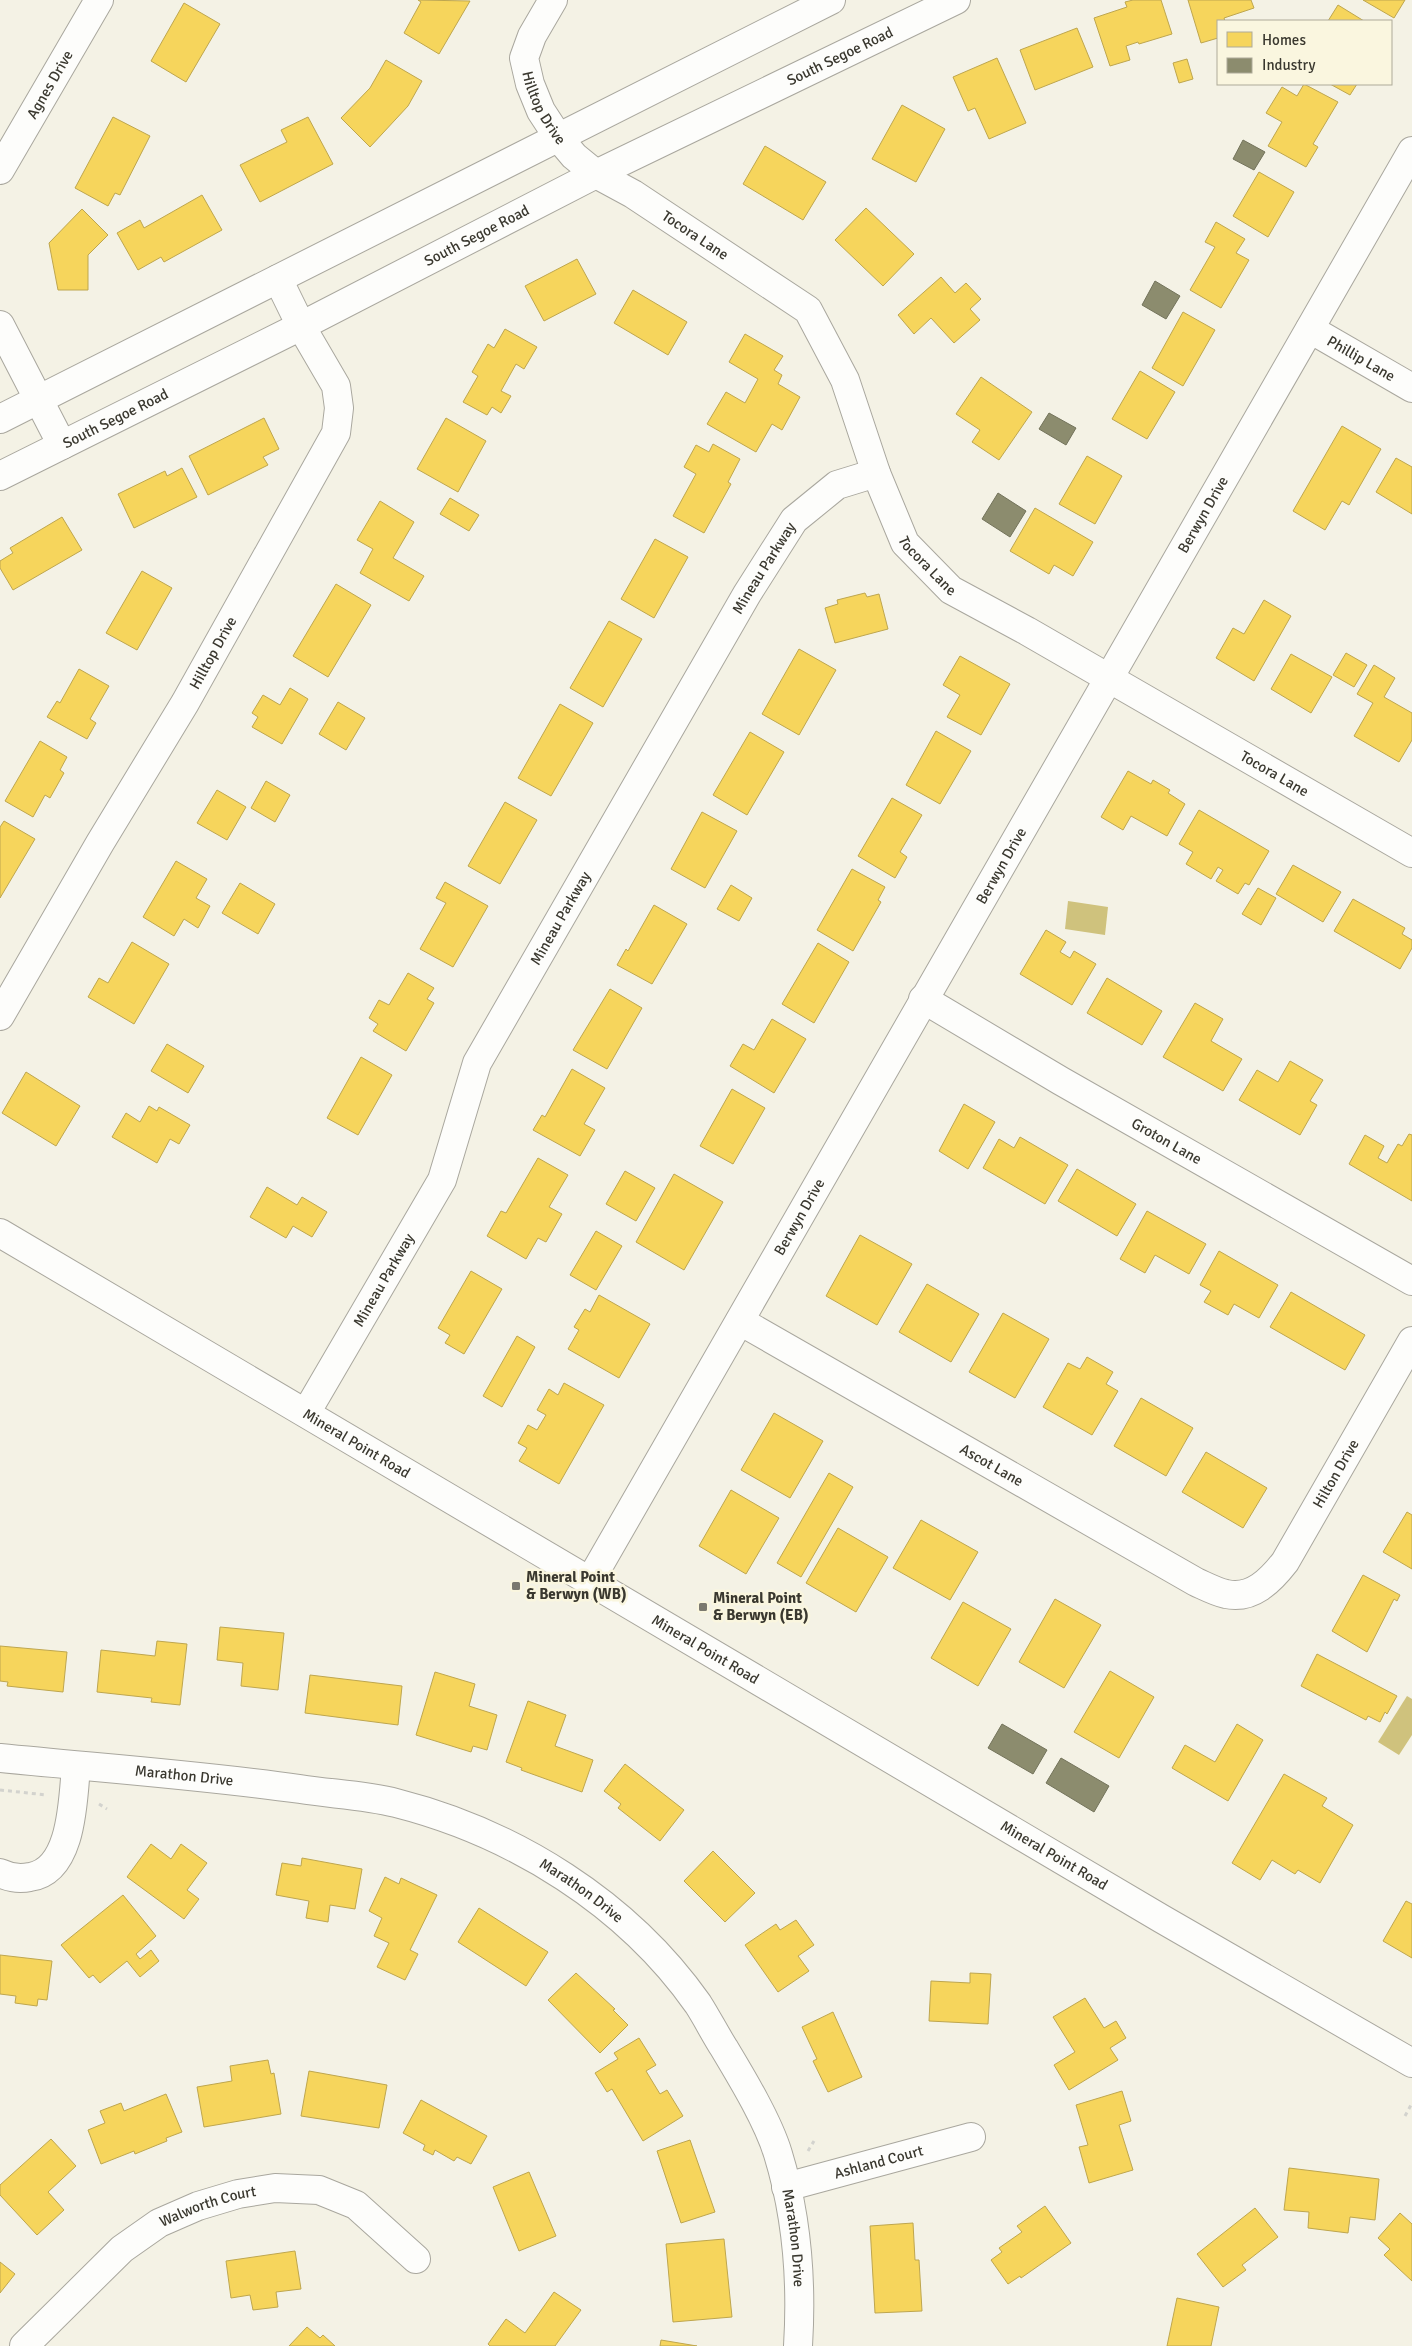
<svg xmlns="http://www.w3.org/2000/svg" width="1412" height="2346" font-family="Signika,sans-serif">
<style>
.water{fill:#cfc27d}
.homes{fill:#f6d55c;stroke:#bea64e}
.industry{fill:#8c8c6e;stroke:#73735b}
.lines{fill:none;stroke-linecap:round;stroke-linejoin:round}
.minor-casing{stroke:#a9a79e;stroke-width:30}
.major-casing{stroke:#a9a79e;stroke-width:30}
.path{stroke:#d3d3ce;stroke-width:3;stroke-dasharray:4 4;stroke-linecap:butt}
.minor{stroke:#fdfdfb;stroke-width:28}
.major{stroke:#fdfdfb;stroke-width:28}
.poi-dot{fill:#7b796f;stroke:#faf6df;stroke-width:2}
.labels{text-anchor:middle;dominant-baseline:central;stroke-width:5;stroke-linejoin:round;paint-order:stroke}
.street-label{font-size:15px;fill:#3a382f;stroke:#faf6df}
.poi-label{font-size:15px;font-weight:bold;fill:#3a382f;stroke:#faf6df;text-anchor:start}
</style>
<rect width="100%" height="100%" fill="#f4f2e5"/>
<!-- water -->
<g class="water">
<path d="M1068,901L1108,907L1105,935L1065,929Z"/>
<path d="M1407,1696L1412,1699V1735L1399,1755L1378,1742Z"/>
</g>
<!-- homes -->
<g class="homes">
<path d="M418,0L470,1L439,54L404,33L421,2Z"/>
<path d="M1133,0H1161L1172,34L1139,44L1138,42L1126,46L1130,60L1110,66L1094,18L1127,7L1125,2Z"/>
<path d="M1188,0H1251L1254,8L1224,18L1225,21H1218V38L1201,43Z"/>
<path d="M1363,0H1405L1394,18Z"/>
<path d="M184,3L220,24L186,82L151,61Z"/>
<path d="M1338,5L1364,21H1328Z"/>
<path d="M1077,28L1093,67L1035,90L1020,50Z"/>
<path d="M997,58L1026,123L989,139L975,108L968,111L953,77Z"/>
<path d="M1187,59L1193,79L1179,83L1173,63Z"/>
<path d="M386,60L422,81L408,106L370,147L341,118L370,88Z"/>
<path d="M1304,84L1338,102L1313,144L1318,147L1306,167L1268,146L1282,122L1266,113L1282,87L1297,96Z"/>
<path d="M1330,84H1357L1350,95Z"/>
<path d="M902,105L945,129L916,182L872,159Z"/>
<path d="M113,117L150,136L120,195L115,193L108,206L75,188Z"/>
<path d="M308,117L333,164L260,202L240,165L287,142L281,130Z"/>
<path d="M765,146L826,182L803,220L743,184Z"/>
<path d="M1259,172L1294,192L1268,237L1233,216Z"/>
<path d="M202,195L222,230L164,262L161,257L138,270L117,233L140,220L144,228Z"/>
<path d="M866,208L914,254L883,286L835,240Z"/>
<path d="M82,209L108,235L88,255V290H58L49,243Z"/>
<path d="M1216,222L1245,239L1236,253L1249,260L1221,308L1190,290L1215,247L1205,242Z"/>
<path d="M577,259L596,294L544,321L525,286Z"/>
<path d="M941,277L955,293L966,283L981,299L970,309L980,320L954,343L931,318L914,334L898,315Z"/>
<path d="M633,290L687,322L668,355L614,323Z"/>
<path d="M1183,312L1215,330L1183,386L1152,368Z"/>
<path d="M505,329L537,347L524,369L516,364L501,391L511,396L501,413L492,407L487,415L463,402L478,376L472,372L488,344L494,348Z"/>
<path d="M745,334L783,356L774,370L782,375L778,384L800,397L782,430L772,424L756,452L707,424L726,392L745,403L758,379L729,362Z"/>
<path d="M1140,371L1175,392L1147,439L1112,419Z"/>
<path d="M981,377L1032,412L999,460L972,442L980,430L956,414Z"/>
<path d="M264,418L279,449L263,457L268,465L208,495L189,456Z"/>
<path d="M446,418L486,441L458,492L417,469Z"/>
<path d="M1342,426L1381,449L1349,505L1342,501L1325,530L1293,511Z"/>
<path d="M713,444L740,459L728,482L731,484L704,533L673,516L696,474L684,467L696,445L709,452Z"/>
<path d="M1087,456L1122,476L1095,524L1059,504Z"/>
<path d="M1396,458L1412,467V514L1376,492Z"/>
<path d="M182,468L197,497L134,528L118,494L165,471L167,476Z"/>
<path d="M450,498L479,515L469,531L440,514Z"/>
<path d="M380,501L414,522L393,558L424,576L409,601L360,573L373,549L357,540Z"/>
<path d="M1035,508L1093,542L1073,576L1054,565L1049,574L1010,551Z"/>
<path d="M62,517L82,550L13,590L0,568V561L13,553L10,548Z"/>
<path d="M655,539L688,557L654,618L621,599Z"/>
<path d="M142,571L172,588L137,650L106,633Z"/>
<path d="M336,584L371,605L328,677L293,656Z"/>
<path d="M865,593L867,597L879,594L888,629L835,643L825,608L838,604L837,600Z"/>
<path d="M1264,600L1291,616L1254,681L1216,658L1233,628L1244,634Z"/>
<path d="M609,621L642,639L603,707L570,688Z"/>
<path d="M799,649L836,670L799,735L762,714Z"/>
<path d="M1346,653L1367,665L1354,687L1333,675Z"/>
<path d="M1291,654L1332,677L1311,713L1271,689Z"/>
<path d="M960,656L1010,684L981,735L947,717L960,695L943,685Z"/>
<path d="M1374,665L1395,678L1384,697L1412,713V740L1399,762L1354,736L1373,703L1357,694Z"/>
<path d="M79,669L109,686L90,719L96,723L87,739L47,717L57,701L60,703Z"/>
<path d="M290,688L308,699L282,744L252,727L258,717L252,713L263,695L280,705Z"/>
<path d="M338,702L365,718L346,750L319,734Z"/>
<path d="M560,704L593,723L551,796L518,778Z"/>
<path d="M936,731L971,751L940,804L906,785Z"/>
<path d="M750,732L784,752L747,815L713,795Z"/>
<path d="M40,741L67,757L60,770L64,773L50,798L45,795L33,817L5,801Z"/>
<path d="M1128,771L1151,784L1153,780L1170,790L1168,793L1185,804L1167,836L1131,816L1123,830L1101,817Z"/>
<path d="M266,781L290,795L275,822L251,808Z"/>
<path d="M217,790L246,807L227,840L197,823Z"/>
<path d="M892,798L922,815L900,852L907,857L895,878L858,856Z"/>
<path d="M505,802L537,820L500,884L468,866Z"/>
<path d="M1199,810L1269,851L1249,885L1245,883L1238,894L1216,881L1223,870L1218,867L1211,879L1186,864L1193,852L1179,844Z"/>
<path d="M702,812L737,831L705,888L671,869Z"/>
<path d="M4,821L35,839L0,898V827Z"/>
<path d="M176,861L207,879L196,898L210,906L198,928L184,919L174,936L143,917Z"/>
<path d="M1293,865L1341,892L1323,922L1276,894Z"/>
<path d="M852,869L885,887L878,900L881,902L853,951L817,930Z"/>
<path d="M445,882L488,906L453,967L420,949L446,903L436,898Z"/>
<path d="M240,883L275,904L258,934L222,913Z"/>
<path d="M731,885L752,898L739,921L717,909Z"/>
<path d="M1258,888L1276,898L1261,925L1242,914Z"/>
<path d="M1353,899L1405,928L1402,934L1412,940V948L1400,969L1334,931Z"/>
<path d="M654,905L687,924L652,984L617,965L626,949L628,951Z"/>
<path d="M1046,930L1066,942L1060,952L1070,958L1074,951L1096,964L1072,1005L1020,974Z"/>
<path d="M132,942L169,964L134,1024L88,997L99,978L108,983Z"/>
<path d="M818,943L849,962L814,1023L782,1004Z"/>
<path d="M408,973L434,988L427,999L434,1003L406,1051L373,1031L378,1024L369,1018L379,1000L389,1005Z"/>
<path d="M1107,978L1162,1011L1142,1045L1087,1013Z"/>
<path d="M610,989L642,1008L607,1069L573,1050Z"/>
<path d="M1195,1003L1223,1019L1211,1041L1242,1059L1223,1091L1163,1057Z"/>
<path d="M772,1019L806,1039L774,1093L730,1066L743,1044L754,1050Z"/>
<path d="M167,1044L204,1066L188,1093L151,1071Z"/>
<path d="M361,1057L392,1075L358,1135L327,1118Z"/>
<path d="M1290,1061L1323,1080L1310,1101L1317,1105L1300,1135L1239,1100L1257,1070L1278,1082Z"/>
<path d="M572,1069L605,1088L584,1124L595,1130L580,1156L533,1130L542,1115L545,1117Z"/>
<path d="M26,1072L80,1106L56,1146L2,1113Z"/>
<path d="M732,1089L765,1108L733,1164L700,1146Z"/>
<path d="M964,1104L995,1122L968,1169L939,1151Z"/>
<path d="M149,1106L157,1111L159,1107L190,1125L179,1144L170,1139L157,1163L112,1137L126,1113L140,1122Z"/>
<path d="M1409,1134L1412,1135V1201L1349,1164L1365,1135L1384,1146L1378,1158L1387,1163L1398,1144L1402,1146Z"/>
<path d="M1020,1137L1068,1165L1045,1204L983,1168L999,1139L1014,1148Z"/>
<path d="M538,1158L568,1175L549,1207L562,1214L546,1242L538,1238L526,1259L487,1236L501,1211L506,1213Z"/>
<path d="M1077,1169L1136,1204L1117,1236L1058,1201Z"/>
<path d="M625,1171L655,1188L636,1221L606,1204Z"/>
<path d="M674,1174L723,1202L684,1270L636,1242Z"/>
<path d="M267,1187L297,1205L302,1197L327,1212L312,1237L293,1226L286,1238L250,1217Z"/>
<path d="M1147,1211L1206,1244L1189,1274L1155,1255L1145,1273L1120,1259Z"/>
<path d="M596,1231L622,1246L596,1290L570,1275Z"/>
<path d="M860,1235L912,1264L877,1325L826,1296Z"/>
<path d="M1219,1251L1278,1285L1259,1318L1234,1304L1228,1315L1204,1302L1211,1291L1200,1285Z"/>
<path d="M471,1271L502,1289L464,1354L445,1343L450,1335L438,1328Z"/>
<path d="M927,1284L979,1314L951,1362L899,1332Z"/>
<path d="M1291,1292L1365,1335L1345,1370L1270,1327Z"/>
<path d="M599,1295L650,1324L619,1378L568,1349L579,1330L574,1327L585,1309L590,1312Z"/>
<path d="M1003,1313L1049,1339L1015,1398L969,1372Z"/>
<path d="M517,1336L535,1347L502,1407L483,1396Z"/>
<path d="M1087,1357L1113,1372L1106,1384L1118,1391L1092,1435L1043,1407L1068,1363L1080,1369Z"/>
<path d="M564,1383L604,1405L559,1484L519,1461L527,1448L518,1443L528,1425L537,1430L546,1415L537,1410L549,1389L558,1395Z"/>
<path d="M1141,1398L1193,1428L1166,1476L1114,1446Z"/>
<path d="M774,1413L823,1441L790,1498L741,1470Z"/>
<path d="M1206,1452L1267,1488L1243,1528L1182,1492Z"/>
<path d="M829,1473L853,1487L801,1577L777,1563Z"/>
<path d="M731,1490L779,1518L746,1574L699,1546Z"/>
<path d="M1407,1512L1412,1515V1569L1383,1552Z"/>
<path d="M921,1520L978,1552L950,1600L893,1568Z"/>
<path d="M838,1528L888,1557L856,1612L806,1583Z"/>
<path d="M1363,1575L1400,1595L1397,1601L1394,1599L1367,1652L1332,1631Z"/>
<path d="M1055,1599L1101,1625L1064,1688L1019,1662Z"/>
<path d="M963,1602L1011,1629L978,1686L931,1658Z"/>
<path d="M220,1627L284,1633L278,1690L241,1686L243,1663L217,1660Z"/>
<path d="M157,1641L187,1644L180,1705L151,1702L152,1698L97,1692L101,1650L155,1656Z"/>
<path d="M0,1646L67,1652L63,1692L7,1686L8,1682L0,1681Z"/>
<path d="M1317,1654L1397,1696L1387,1714L1385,1712L1380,1722L1368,1716L1366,1720L1301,1686Z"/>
<path d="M1110,1671L1154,1697L1119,1758L1074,1732Z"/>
<path d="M435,1672L475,1684L469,1706L497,1715L487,1750L473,1746L471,1752L416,1735Z"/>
<path d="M310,1675L402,1686L398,1725L305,1713Z"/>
<path d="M528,1701L566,1715L555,1746L593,1760L582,1792L521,1770L522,1768L506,1762Z"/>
<path d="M1237,1724L1263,1740L1228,1801L1172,1768L1185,1745L1215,1762Z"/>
<path d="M625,1764L684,1810L660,1841L618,1808L621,1804L604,1791Z"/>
<path d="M1284,1774L1327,1798L1322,1806L1353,1825L1320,1883L1298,1870L1295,1874L1272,1860L1260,1880L1232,1863Z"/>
<path d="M151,1844L171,1859L181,1844L207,1863L187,1890L199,1899L184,1919L127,1877Z"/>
<path d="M713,1851L755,1893L725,1922L684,1881Z"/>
<path d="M302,1858L362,1869L355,1909L330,1905L328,1922L306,1918L309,1901L276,1895L282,1863L301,1866Z"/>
<path d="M385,1877L399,1884L401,1878L437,1895L410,1950L418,1954L405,1980L377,1967L389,1943L374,1936L382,1918L369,1911Z"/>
<path d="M123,1895L156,1936L136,1954L140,1959L151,1950L159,1961L140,1977L127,1961L100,1983L93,1975L89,1978L61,1945Z"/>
<path d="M1406,1901L1412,1904V1958L1383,1941Z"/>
<path d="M479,1908L548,1952L526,1986L458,1942Z"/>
<path d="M796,1920L814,1945L798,1956L809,1971L778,1992L745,1945L776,1924L780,1930Z"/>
<path d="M0,1955L52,1961L47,2000L38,1999L37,2006L15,2003L16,1996L0,1994Z"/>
<path d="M576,1973L615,2009L613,2010L628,2025L600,2053L548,2000Z"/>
<path d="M970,1973L991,1974L988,2024L929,2021L931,1981L970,1983Z"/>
<path d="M1085,1998L1104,2028L1116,2021L1126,2038L1110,2048L1118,2060L1069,2090L1054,2065L1075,2052L1053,2017Z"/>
<path d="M833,2012L862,2077L828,2092L813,2061L817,2059L802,2027Z"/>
<path d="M639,2038L656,2065L646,2071L660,2094L667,2090L683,2116L643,2141L612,2089L607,2092L595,2073L618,2059L614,2053Z"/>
<path d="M268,2060L271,2074L274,2073L281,2114L204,2127L197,2087L232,2081L230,2066Z"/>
<path d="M309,2071L387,2085L379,2128L301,2116Z"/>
<path d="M1122,2091L1131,2121L1119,2125L1133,2170L1089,2183L1079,2147L1088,2145L1076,2105Z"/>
<path d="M166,2094L182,2132L166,2138L167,2141L135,2154L134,2151L101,2164L88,2130L105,2123L100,2111L121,2103L124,2111Z"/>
<path d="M421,2100L487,2136L471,2164L457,2157L454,2161L435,2150L433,2155L423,2150L425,2145L403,2133Z"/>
<path d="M51,2139L76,2166L48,2192L64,2210L37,2235L0,2195V2185Z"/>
<path d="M690,2140L715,2212L681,2223L657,2151Z"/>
<path d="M1289,2168L1379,2179L1375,2220L1350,2217L1348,2233L1308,2228L1309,2212L1284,2210Z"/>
<path d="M529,2172L556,2236L519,2251L493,2187Z"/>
<path d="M1045,2206L1071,2243L1021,2278L1020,2276L1008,2284L991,2260L1002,2252L999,2248L1022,2232L1017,2226Z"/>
<path d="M1255,2208L1278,2237L1242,2265L1246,2270L1223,2287L1197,2254Z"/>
<path d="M1400,2213L1412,2224V2281L1384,2255L1390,2249L1378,2238Z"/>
<path d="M913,2223L915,2260H919L922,2311L875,2313L870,2226Z"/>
<path d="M724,2239L732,2317L673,2322L666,2244Z"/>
<path d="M295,2251L301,2289L276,2292L278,2307L253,2310L250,2295L231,2298L226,2261Z"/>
<path d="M0,2262L15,2274L0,2293Z"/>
<path d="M554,2292L581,2310L555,2346H490L488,2344L506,2319L525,2333Z"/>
<path d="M1177,2298L1219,2307L1211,2346H1167Z"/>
<path d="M307,2327L320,2338L323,2335L335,2346H289Z"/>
<path d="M661,2340L697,2346H660Z"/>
</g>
<!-- industry -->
<g class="industry">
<path d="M1243,140L1265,152L1254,170L1233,159Z"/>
<path d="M1155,281L1180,296L1166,319L1142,305Z"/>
<path d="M1049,413L1076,428L1066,445L1039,429Z"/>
<path d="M998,493L1026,511L1010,537L982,519Z"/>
<path d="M1002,1724L1047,1750L1033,1774L988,1748Z"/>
<path d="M1061,1758L1109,1786L1094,1812L1046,1783Z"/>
</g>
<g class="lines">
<defs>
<g id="minor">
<path id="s1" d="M553,0L532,36L524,58L530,84L541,111L558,137L574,156L596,174L633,194L808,310L845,380L876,473L905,543L951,590L1027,631L1412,853"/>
<path id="s2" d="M0,170L99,0"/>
<path d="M0,325L62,445"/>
<path id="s3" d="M1310,329L1412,388"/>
<path d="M0,419L831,0"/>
<path id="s4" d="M0,476L301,326L596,174L956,0"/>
<path id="s5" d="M923,999L1061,1081L1412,1281"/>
<path id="s6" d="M0,1016L100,843L185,703L336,433L339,408L336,386L301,326L278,279"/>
<path id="s7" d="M740,1321L1196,1582C1205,1586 1216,1592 1226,1594C1252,1600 1271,1580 1285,1562L1412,1341"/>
<path id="s8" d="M306,1413L442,1180L477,1063L747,594L794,520L837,485L876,473"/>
<path id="s9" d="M590,1581L1412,151"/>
<path id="s10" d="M0,1758C100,1768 201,1775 300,1789C331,1794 365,1795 396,1803C514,1833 627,1903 698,2004C707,2018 715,2034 724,2048C742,2078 768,2121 778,2154C797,2216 802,2282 798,2346"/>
<path d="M0,1873C10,1878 20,1879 30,1877C73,1871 73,1798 76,1766"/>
<path id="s11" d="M786,2187L971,2137"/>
<path id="s12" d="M24,2346L122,2249L159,2223L198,2206L238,2194L275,2188L319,2190L356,2205L416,2259"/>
</g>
<g id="major">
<path id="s13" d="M0,1233L1162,1919L1412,2063"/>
</g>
</defs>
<!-- minor casing -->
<use href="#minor" class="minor-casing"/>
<!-- major casing -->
<use href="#major" class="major-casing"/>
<!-- path -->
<g class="path">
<path d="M0,1790L47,1795"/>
<path d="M99,1804L107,1809"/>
<path d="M1405,2116L1412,2103"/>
<path d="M808,2151L814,2141"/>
</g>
<!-- minor -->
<use href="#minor" class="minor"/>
<!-- major -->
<use href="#major" class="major"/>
</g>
<!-- markers -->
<g class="poi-dot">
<rect x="511" y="1581" width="10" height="10" rx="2.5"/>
<rect x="698" y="1602" width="10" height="10" rx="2.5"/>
</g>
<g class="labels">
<!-- street labels -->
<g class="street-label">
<text stroke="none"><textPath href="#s4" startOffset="939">South Segoe Road</textPath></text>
<text stroke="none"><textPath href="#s2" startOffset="99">Agnes Drive</textPath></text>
<text stroke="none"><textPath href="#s1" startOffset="119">Hilltop Drive</textPath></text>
<text stroke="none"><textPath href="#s1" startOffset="322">Tocora Lane</textPath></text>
<text stroke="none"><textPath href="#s4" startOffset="534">South Segoe Road</textPath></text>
<text stroke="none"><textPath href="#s3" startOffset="59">Phillip Lane</textPath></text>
<text stroke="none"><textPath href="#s4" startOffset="129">South Segoe Road</textPath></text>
<text stroke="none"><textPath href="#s9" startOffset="1230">Berwyn Drive</textPath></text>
<text stroke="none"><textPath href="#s1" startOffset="742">Tocora Lane</textPath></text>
<text stroke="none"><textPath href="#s8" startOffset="964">Mineau Parkway</textPath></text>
<text stroke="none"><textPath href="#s6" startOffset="421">Hilltop Drive</textPath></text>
<text stroke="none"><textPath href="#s1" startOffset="1148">Tocora Lane</textPath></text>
<text stroke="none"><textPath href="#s9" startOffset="825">Berwyn Drive</textPath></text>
<text stroke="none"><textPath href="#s8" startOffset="559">Mineau Parkway</textPath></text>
<text stroke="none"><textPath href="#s5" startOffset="282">Groton Lane</textPath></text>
<text stroke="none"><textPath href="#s9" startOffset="420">Berwyn Drive</textPath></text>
<text stroke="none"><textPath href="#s8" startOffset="154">Mineau Parkway</textPath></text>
<text stroke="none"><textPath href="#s13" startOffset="414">Mineral Point Road</textPath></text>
<text stroke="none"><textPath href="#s7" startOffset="290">Ascot Lane</textPath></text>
<text stroke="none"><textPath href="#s7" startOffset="731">Hilton Drive</textPath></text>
<text stroke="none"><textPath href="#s13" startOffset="819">Mineral Point Road</textPath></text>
<text stroke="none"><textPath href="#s10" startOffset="185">Marathon Drive</textPath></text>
<text stroke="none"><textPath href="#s13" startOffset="1224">Mineral Point Road</textPath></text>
<text stroke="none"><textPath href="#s10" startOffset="605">Marathon Drive</textPath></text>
<text stroke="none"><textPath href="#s11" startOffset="96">Ashland Court</textPath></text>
<text stroke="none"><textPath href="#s12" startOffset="235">Walworth Court</textPath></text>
<text stroke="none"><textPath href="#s10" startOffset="1025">Marathon Drive</textPath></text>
</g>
<!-- poi labels -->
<g class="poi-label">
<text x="526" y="1577">Mineral Point<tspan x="526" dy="17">&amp; Berwyn (WB)</tspan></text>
<text x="713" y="1598">Mineral Point<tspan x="713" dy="17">&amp; Berwyn (EB)</tspan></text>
</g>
</g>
<!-- legend -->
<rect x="1217" y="20" width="175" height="65" fill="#faf6df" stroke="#adaa99"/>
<rect x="1227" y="32" width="25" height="15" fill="#f6d55c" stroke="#adaa99"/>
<text x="1262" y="45" font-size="15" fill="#3a382f">Homes</text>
<rect x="1227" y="58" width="25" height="15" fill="#8c8c6e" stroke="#adaa99"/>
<text x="1262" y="70" font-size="15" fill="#3a382f">Industry</text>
</svg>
